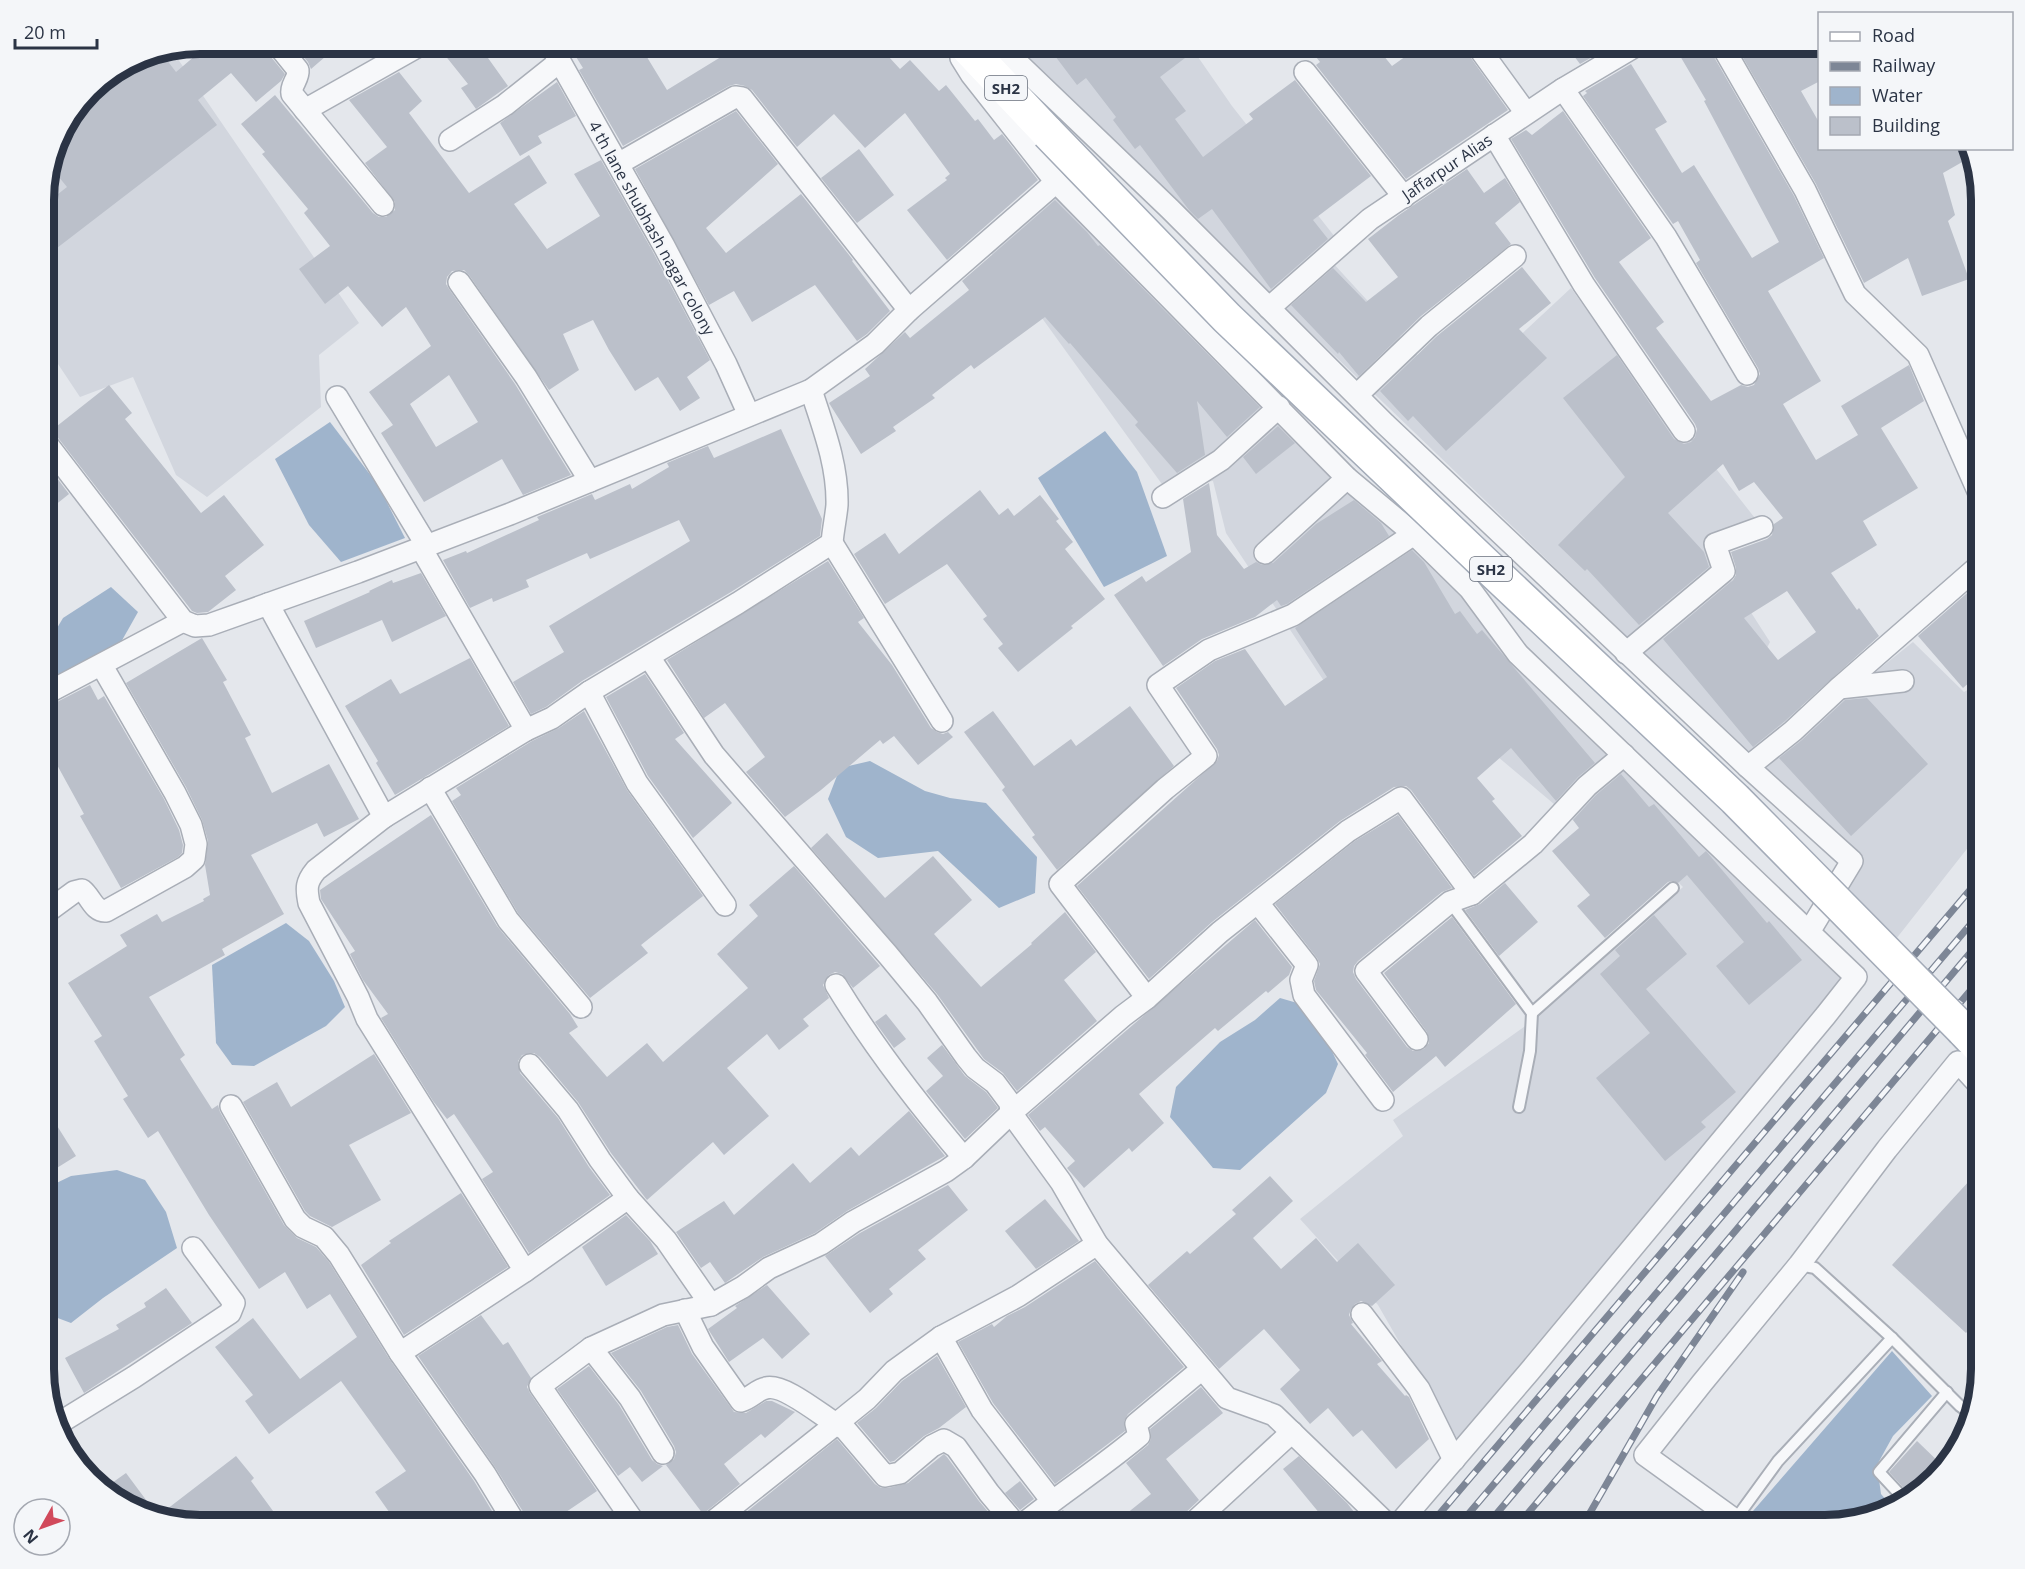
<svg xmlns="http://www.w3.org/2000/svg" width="2025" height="1569" font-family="'Open Sans',sans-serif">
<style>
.built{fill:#d2d6de}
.water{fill:#9fb4cc}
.building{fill:#bbc0ca;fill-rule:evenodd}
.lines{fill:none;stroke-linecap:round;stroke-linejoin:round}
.lane-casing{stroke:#a9aeb7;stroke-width:14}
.street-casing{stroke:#a9aeb7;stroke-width:24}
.primary-casing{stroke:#a3abb8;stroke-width:36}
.lane{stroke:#f7f8fa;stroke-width:10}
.street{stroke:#f7f8fa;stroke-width:21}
.primary{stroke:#fff;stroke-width:33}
.rail-casing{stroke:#7d8696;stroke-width:7}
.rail{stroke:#f4f6f9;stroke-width:4.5;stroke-dasharray:14;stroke-linecap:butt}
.primary-bridge-casing{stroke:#a3abb8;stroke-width:36;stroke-linecap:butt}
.primary-bridge{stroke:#fff;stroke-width:33}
.labels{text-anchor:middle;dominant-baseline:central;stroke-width:4.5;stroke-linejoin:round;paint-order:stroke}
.shield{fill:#f4f6f9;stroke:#676e7b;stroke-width:1.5}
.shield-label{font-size:15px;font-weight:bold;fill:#2b3445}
.street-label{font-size:16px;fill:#2b3445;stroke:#f4f6f9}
.rim{fill:none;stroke:#2b3445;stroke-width:8}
</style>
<rect width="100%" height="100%" fill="#e4e7ec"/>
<!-- built -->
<g class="built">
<path d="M1031,44H1189L1232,106L1342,246L1272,301L1021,51Z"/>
<path d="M171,49L359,323L319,355L321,407L207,497L176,475L133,377L80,397L44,343V190L60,131L97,83L140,55Z"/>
<path d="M1061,181L1285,395L1516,658L1848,982L1458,1444L1378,1305L1300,1219L1403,1136L1393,1120L1535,1019L1683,887L1639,844L1618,858L1466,730L1387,776L1226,533L1213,481L1164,487L1034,307L987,248Z"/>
<path d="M1332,262L1455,396L1571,288L1680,441L1692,438L1758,522L1707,544L1770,642L1760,662L1814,721L1913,642L1964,692L1981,682V831L1896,939L1841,880L1850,851L1285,308Z"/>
</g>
<!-- water -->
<g class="water">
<path d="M330,422L378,485L405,538L341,562L309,525L275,459Z"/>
<path d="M1105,431L1137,472L1167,556L1104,587L1038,478Z"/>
<path d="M111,587L138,612L116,651L44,684V650L63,618Z"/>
<path d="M870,761L925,791L950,798L986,803L1037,857L1035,893L999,908L938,851L878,858L846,837L828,799L840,768Z"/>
<path d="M286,923L309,941L334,981L345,1007L326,1026L254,1066L232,1065L216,1043L212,965Z"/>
<path d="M1280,998L1311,1007L1338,1064L1326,1093L1240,1170L1213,1168L1170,1117L1176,1087L1220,1042L1255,1020Z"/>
<path d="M117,1170L145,1180L166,1212L177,1248L103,1298L71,1323L47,1314L44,1309V1189L71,1176Z"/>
<path d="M1892,1351L1932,1396L1893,1436L1877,1465L1881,1494L1894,1509L1825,1525H1763L1753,1511Z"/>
</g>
<!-- building -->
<g class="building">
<path d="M209,44H265L267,52L285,74L281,81L256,102L231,73L198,100L217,125L44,258V205L67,187L50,166L60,131L97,83L140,55L160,51L176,72Z"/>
<path d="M293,44H340L311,69L308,62Z"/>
<path d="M436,44H478L508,86L476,109L461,88L468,84Z"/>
<path d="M568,44H639L667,90L742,44H877L900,69L910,60L939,91L946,85L975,121L978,119L994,140L1002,134L1038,180L947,260L907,210L947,180L945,178L950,174L905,113L865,148L834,114L797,147L752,90L745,86L736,84L729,86L623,146L579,70L583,68Z"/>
<path d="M1046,44H1174L1185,58L1160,77L1186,111L1175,119L1203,157L1253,119L1249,114L1295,80L1371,176L1313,220L1328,239L1271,289L1212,209L1198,219L1189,210L1140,145L1135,149L1113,120L1116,117L1086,78L1077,85Z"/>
<path d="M1306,44H1374L1392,66L1423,44H1463L1466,51L1508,110L1406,179L1316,65L1320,62Z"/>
<path d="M1565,44H1615L1580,64Z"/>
<path d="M1673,44H1708L1710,50L1794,196L1824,258L1768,291L1821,381L1783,404L1816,460L1858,435L1841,406L1909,365L1924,401L1881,428L1918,488L1863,521L1877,545L1831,573L1857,610L1859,608L1879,636L1785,721L1753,747L1663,639L1733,580L1736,575V568L1731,552L1767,539L1772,535L1774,524L1783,518L1754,482L1739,491L1723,464L1668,513L1704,552L1709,567L1639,625L1587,569L1585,571L1558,545L1625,477L1563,398L1617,355L1674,439L1684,444L1691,442L1695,437L1697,429L1695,424L1595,278L1511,139L1526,130L1532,135L1563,111L1651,238L1619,262L1664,322L1656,328L1711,401L1741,385L1748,387L1754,385L1760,374L1758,368L1696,263L1700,260L1678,221L1673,224L1583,96L1587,93L1585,91L1631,64L1667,122L1655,129L1682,173L1694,165L1752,258L1779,242L1704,101L1706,100ZM1787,591L1816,632L1778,660L1744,618Z"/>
<path d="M1735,44H1820V81L1801,91L1820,124V148H1970L1971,157L1943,173L1955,215L1948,221L1969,279L1922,296L1908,258L1864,283L1816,184Z"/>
<path d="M399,72L422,101L409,113L469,193L529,155L547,183L514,204L547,249L600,216L574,174L601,160L653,252L710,360L687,377L700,398L680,411L658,377L635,391L609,350L593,320L563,334L579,370L549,390L469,275L464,270L452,271L447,277L446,284L449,289L515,384L571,475L523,495L502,459L424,502L381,433L393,425L369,392L431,346L406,307L382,327L348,286L325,304L299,269L330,246L304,213L308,209L262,154L265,152L241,124L275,95L373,213L379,217H386L395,210V202L365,163L387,147L349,100ZM449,375L478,422L436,447L410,404Z"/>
<path d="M557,82L576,116L538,136L542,143L520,156L500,123Z"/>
<path d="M736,111L778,164L706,228L726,253L801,194L853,260L852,261L890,311L867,334L857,341L815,285L752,322L734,291L709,305L635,169Z"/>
<path d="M859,149L894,195L857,223L821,178Z"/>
<path d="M1467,169L1484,193L1505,178L1520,202L1495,223L1511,244L1421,316L1359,376L1339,352L1338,354L1291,305L1333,268L1366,302L1398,277L1368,239L1399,215Z"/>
<path d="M1055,200L1087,232L1098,246L1100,245L1260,407L1227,437L1197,401L1205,455L1177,473L1135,425L1138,422L1070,343L1069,344L1045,317L974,369L971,365L932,395L935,398L893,427L896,431L861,454L829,403L870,376L865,369L905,332L910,338L969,290L962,281Z"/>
<path d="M1522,267L1551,303L1519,329L1547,358L1446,451L1413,416L1408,421L1380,391L1437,336Z"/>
<path d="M109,385L132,413L125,419L201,513L224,495L264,545L225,576L236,590L208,612L197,613L192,611L52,430Z"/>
<path d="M1278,426L1295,443L1256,474L1243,457Z"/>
<path d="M781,429L822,519L820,536L731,592L582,681L546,707L531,714L513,682L564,652L549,626L690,541L679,520L590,559L587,553L526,580L529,587L493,602L492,598L470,608L443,560L466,551L467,553L539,520L537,517L592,494L595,500L630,484L632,489L669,467L667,463L708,446L714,458Z"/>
<path d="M44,461L69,494L44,514Z"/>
<path d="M1209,483L1217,535L1244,569L1256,562L1262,565L1273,563L1316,524L1354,500L1381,523L1389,536L1287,604L1281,606L1277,600L1255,617L1202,639L1163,666L1114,595L1142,576L1146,582L1191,552L1183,499Z"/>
<path d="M980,490L999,515L1008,508L1014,516L1040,495L1059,519L1056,521L1073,542L1065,549L1105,599L1071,626L1073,628L1018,672L998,648L1003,644L983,619L987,616L947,564L885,604L854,554L885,533L899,554Z"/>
<path d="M1412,550L1424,562L1455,614L1460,611L1477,634L1482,630L1595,763L1578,777L1556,801L1511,748L1477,778L1495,799L1492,801L1522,836L1474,876L1411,790L1406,786L1394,787L1340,821L1212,922L1149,979L1077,886L1217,761L1219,755L1217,749L1176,688L1215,661L1245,649L1285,706L1327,677L1295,628Z"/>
<path d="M828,561L864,618L858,622L892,665L931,728L937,732L943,734L948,732L953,737L918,765L894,736L883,744L880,740L821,790L785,817L746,772L765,757L725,703L704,718L667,660Z"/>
<path d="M421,573L446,616L392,642L382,620L316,648L304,621L370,592L369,591L392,580L393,583Z"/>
<path d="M1982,580V671L1963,688L1918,636Z"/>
<path d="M202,638L227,680L223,682L251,735L245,738L272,793L329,764L359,819L324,837L317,823L251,855L284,914L222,949L225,955L149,997L185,1055L180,1059L212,1109L218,1105L220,1112L284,1225L297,1238L316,1247L329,1262L390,1360L474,1481L501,1526H399L375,1492L406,1471L341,1381L269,1434L245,1401L253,1395L215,1347L253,1318L300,1379L357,1337L330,1294L307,1309L285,1272L259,1289L209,1215L158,1131L148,1138L123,1099L128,1096L94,1041L102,1036L68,983L127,946L120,935L157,914L162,922L204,901L203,899L210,895L205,865L208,841L202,820L186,787L126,683Z"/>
<path d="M470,658L509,726L395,795L376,763L378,761L345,706L391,679L400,694Z"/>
<path d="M645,674L684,733L675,739L732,803L693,838L648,776L606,697Z"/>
<path d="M90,685L98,700L104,696L164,799L179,830L183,845L182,853L178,857L121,888L80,816L84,814L56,763L44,769V705L55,703Z"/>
<path d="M1867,698L1928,764L1851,836L1779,758L1802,740L1845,700Z"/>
<path d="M1130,706L1174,766L1057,870L1032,837L1035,835L1002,790L1005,787L964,732L993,711L1034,766L1071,739L1076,746Z"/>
<path d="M584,711L627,790L703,896L641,945L648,953L590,998L518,913L452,801L461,795L456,788L532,741L559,728Z"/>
<path d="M1621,774L1649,807L1654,804L1699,857L1706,851L1767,923L1769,921L1802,960L1749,1005L1716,966L1744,942L1687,875L1678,883L1672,881L1668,882L1605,938L1577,906L1590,895L1552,851L1579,828L1573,820L1596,795Z"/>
<path d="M431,815L497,926L570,1014L578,1027L569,1033L607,1077L647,1043L663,1062L748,988L717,954L758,916L749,905L794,866L880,966L853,988L842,974L835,972L829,975L823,985L829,998L803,1019L809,1026L779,1050L767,1034L727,1068L769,1116L724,1155L713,1142L647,1200L611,1153L578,1102L540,1057L534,1053L522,1055L518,1061L520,1073L558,1118L589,1167L610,1195L529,1253L482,1179L493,1172L454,1114L447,1119L433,1101L381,1018L388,1014L363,980L350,954L355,951L321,899L320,890Z"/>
<path d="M1398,815L1452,888L1442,892L1358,961L1354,966L1353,972L1356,979L1407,1047L1413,1051L1424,1049L1429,1043L1427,1032L1384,973L1452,917L1516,1004L1445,1067L1436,1056L1393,1092L1365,1055L1367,1053L1316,990L1314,981L1320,964L1317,958L1275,904L1355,841Z"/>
<path d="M827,833L885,898L933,856L972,900L934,934L981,987L1032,944L1031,943L1065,912L1096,952L1064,980L1097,1021L1017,1091L1003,1073L984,1059L937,994L811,848Z"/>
<path d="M1505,883L1538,922L1499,956L1465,910L1480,904Z"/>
<path d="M1654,915L1687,954L1646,989L1736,1092L1701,1122L1706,1127L1665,1161L1596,1078L1650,1033L1600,974L1620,956L1615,950Z"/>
<path d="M1255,920L1292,967L1289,975L1268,993L1266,991L1218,1031L1215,1028L1139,1094L1164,1123L1132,1152L1129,1148L1084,1188L1067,1168L1075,1161L1045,1127L1040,1131L1028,1115Z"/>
<path d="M886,1014L906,1039L894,1048L875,1022Z"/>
<path d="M942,1045L965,1076L986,1092L998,1108L965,1139L926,1091L943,1076L927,1058Z"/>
<path d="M374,1054L411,1113L349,1145L381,1200L332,1227L310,1216L305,1211L243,1102L277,1082L291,1107Z"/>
<path d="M44,1105L76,1156L44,1176Z"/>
<path d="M909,1111L945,1156L847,1211L815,1233L763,1257L725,1283L710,1262L701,1268L676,1232L724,1201L734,1215L793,1163L810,1183L851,1147L859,1156Z"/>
<path d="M1982,1167V1316L1966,1333L1892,1265Z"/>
<path d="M1270,1176L1293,1201L1253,1238L1281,1269L1316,1238L1337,1262L1358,1243L1395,1285L1372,1306L1361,1301L1355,1304L1351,1309L1349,1315L1353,1323L1351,1324L1382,1361L1377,1364L1405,1396L1406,1395L1409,1397L1429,1439L1396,1469L1362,1430L1353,1437L1328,1408L1310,1424L1280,1389L1300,1370L1264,1329L1219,1369L1148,1285L1187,1251L1190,1254L1236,1214L1232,1210Z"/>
<path d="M948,1185L968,1210L918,1250L926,1259L889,1289L893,1294L870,1313L825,1256L860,1233Z"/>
<path d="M461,1193L508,1267L404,1335L361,1265L391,1243L389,1241Z"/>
<path d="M1045,1199L1079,1241L1036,1269L1005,1231Z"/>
<path d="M626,1215L650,1241L658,1254L606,1286L582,1247Z"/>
<path d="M1095,1261L1184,1367L1128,1414L1124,1421L1125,1431L1055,1484L993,1403L958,1342L992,1324L994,1327L1007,1316L1025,1307Z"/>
<path d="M767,1285L810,1334L782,1359L763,1338L729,1362L708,1329L737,1308L735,1306Z"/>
<path d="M166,1288L192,1323L84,1393L65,1358L119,1329L116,1325L146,1307L144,1303Z"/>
<path d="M481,1315L503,1345L508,1342L531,1378L527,1387L530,1393L597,1491L566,1512L575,1526H529L527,1518L495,1467L418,1356Z"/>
<path d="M678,1325L692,1354L734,1412L746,1413L766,1401H772L795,1412L765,1438L761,1434L724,1464L740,1484L703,1514L666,1465L674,1459L676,1452L674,1446L641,1391L611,1353L667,1327Z"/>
<path d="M937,1356L966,1407L939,1428L924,1436L894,1461L890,1462L857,1423L876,1408L902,1381Z"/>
<path d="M589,1366L619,1405L652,1460L657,1464L663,1466L642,1482L630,1467L618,1476L557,1389Z"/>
<path d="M1201,1387L1223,1413L1166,1459L1199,1500L1182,1516L1178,1526H1111L1151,1494L1126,1463L1148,1445L1151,1439L1150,1429Z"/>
<path d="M837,1439L875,1484L881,1488H888L908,1483L944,1454L947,1457L979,1501L1000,1526H729Z"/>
<path d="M1917,1441L1945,1468L1911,1496L1889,1472Z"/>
<path d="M236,1456L254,1478L251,1481L284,1526H200L149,1517L102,1490L126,1473L158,1516Z"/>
<path d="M1299,1456L1347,1503L1365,1526H1330L1283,1469Z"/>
<path d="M1020,1481L1034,1499L1020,1510L1005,1493Z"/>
<path d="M1063,1510L1076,1526H1042L1059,1513Z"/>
</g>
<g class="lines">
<defs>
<g id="lane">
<path d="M1450,902L1532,1013L1530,1051L1519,1107"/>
<path d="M1532,1013L1673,888"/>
<path d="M1799,1265L1815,1268L1892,1338L1960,1406L1974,1416"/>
<path d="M1905,1500L1879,1472L1947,1392"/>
<path d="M1735,1520L1778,1461L1892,1338"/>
</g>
<g id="street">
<path d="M277,44L298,70C299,79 290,85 292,94L383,205"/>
<path d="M550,44L664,246L726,364L749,415"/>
<path d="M998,44L1170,209L1385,424L1748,767L1852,861L1809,932"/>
<path d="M1476,44L1526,113"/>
<path d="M1721,44L1805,190L1855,294L1918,355L1981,498"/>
<path d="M961,58L971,74L1056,182L1347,478L1414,534L1470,589L1518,654L1856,977L1826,1015L1529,1372L1398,1525"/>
<path d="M1305,72L1404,197"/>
<path d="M1563,89L1666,237L1747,374"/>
<path d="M305,110L422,44"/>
<path d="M1494,135L1584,285L1684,431"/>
<path d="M450,140L505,105L559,62"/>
<path d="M618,164L735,97L742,98L909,310"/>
<path d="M459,282L526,377L590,481"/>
<path d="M1269,308L1370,219L1563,89L1639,44"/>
<path d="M1357,395L1429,326L1515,256"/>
<path d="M337,397L427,546"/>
<path d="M44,440L183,621L195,626L209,625L358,572L510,514L811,390L875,344L909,310L1056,182"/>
<path d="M1163,497L1221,460L1279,407"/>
<path d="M832,543L942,721"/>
<path d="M421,548L526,730"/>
<path d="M1265,553L1347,478"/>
<path d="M268,604L384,817"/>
<path d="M1626,653L1724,571L1715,544L1762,527"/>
<path d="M649,657L714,755L888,955L927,1002L966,1057L975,1068L995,1083L1010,1103L1011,1113L1061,1182L1097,1244L1227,1398L1274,1415L1388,1525"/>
<path d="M1839,688L1903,681"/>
<path d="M44,692H49L183,621"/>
<path d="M589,692L637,783L725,905"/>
<path d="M1748,767L1793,731L1839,688L1981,564"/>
<path d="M430,788L508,920L581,1007"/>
<path d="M1258,903L1307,965L1301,980L1304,995L1383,1100"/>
<path d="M44,914L74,892L82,890C91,897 94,912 106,911L185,867L194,859L196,844L191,825L175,793L102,666"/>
<path d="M836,985C874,1047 917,1103 964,1158"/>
<path d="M1147,998L1220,932L1348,831L1401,798L1472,894"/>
<path d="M1417,1039L1366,971L1450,902L1472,894L1533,844L1587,786L1624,755"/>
<path d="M530,1065L568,1110L600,1160L628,1198"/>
<path d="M231,1106L295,1219L303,1227L324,1237L339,1255L400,1353"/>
<path d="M525,1271L628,1198L666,1240L711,1305"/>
<path d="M685,1310L703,1347L741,1401C751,1398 758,1389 766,1388C783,1383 821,1415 836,1424L867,1399L894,1371L941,1337L1018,1296L1097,1244"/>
<path d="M1362,1314L1419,1389L1454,1460"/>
<path d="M941,1337L982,1410L1052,1501"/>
<path d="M591,1348L630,1398L663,1453"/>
<path d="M56,1425L134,1377L230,1313L234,1303L193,1248"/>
<path d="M516,1525L485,1474L400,1353L525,1271L367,1019L358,997L309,903C306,888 306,882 316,870L384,817L526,730L552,718L589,692L738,603L832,543C833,530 836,517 837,505C838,465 823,427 811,390"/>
<path d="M636,1525L540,1386L591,1348L663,1315L711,1305L718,1301L743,1287L769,1268L821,1244L853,1222L946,1171L964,1158L1011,1113L1123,1016L1147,998L1060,884L1165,789L1206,756L1158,685L1209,650L1293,615L1414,534"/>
<path d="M709,1525L836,1424L845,1429L885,1476L900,1473L932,1446L944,1440L956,1447L989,1493L1016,1525"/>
<path d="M1022,1525C1060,1494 1101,1468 1139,1436L1136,1424L1202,1369"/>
<path d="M1191,1525L1292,1432"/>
<path d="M1742,1525L1645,1455L1702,1383L1799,1265L1887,1149L1958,1062L1981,1087"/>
</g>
<g id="primary">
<path d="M964,44L1048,133"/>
<path d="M1963,1030L1981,1049"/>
</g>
</defs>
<!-- lane casing -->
<use href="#lane" class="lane-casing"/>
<!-- street casing -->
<use href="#street" class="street-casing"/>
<!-- primary casing -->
<use href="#primary" class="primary-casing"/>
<!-- lane -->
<use href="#lane" class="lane"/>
<!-- street -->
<use href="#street" class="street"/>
<!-- primary -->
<use href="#primary" class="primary"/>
<defs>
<g id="rail">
<path d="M1430,1525L1981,877"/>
<path d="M1459,1525L1981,912"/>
<path d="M1487,1525L1981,940"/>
<path d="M1518,1525L1981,978"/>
<path d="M1583,1525L1657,1396L1743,1272"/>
</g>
</defs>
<!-- rail casing -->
<use href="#rail" class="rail-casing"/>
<!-- rail -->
<use href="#rail" class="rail"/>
<defs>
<path id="primary-bridge" d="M1048,133L1227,318L1483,562L1735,799L1963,1030"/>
</defs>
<!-- primary-bridge casing -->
<use href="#primary-bridge" class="primary-bridge-casing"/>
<!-- primary-bridge -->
<use href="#primary-bridge" class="primary-bridge"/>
</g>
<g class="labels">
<!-- shield labels -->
<g class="shield">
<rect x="985" y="76" width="42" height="24" rx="4.5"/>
<rect x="1470" y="557" width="42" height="24" rx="4.5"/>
</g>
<g class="shield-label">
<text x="1006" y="88">SH2</text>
<text x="1491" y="569">SH2</text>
</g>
<!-- street labels -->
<g class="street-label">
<text transform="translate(1447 167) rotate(-34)">Jaffarpur Alias</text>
<text transform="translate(652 228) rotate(61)">4 th lane shubhash nagar colony</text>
</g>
</g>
<!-- crop -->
<path d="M0 0H2025V1569H0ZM200 54H1825A146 146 0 0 1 1971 200V1369A146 146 0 0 1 1825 1515H200A146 146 0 0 1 54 1369V200A146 146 0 0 1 200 54Z" fill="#f4f6f9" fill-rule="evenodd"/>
<path class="rim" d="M200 54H1825A146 146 0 0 1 1971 200V1369A146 146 0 0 1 1825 1515H200A146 146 0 0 1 54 1369V200A146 146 0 0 1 200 54Z"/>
<!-- legend -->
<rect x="1818" y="12" width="195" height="138" fill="#f4f6f9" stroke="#a4a8b1" stroke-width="1.5"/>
<rect x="1830" y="32" width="30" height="9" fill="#ffffff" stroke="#a4a8b1" stroke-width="1.5"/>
<text x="1872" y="42" font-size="18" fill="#2b3445">Road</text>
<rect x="1830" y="62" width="30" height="9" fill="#7d8696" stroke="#a4a8b1" stroke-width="1.5"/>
<text x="1872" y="72" font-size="18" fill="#2b3445">Railway</text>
<rect x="1830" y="87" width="30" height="18" fill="#9fb4cc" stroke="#a4a8b1" stroke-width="1.5"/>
<text x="1872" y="102" font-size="18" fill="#2b3445">Water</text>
<rect x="1830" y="117" width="30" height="18" fill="#bbc0ca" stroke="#a4a8b1" stroke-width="1.5"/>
<text x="1872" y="132" font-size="18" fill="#2b3445">Building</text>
<!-- north arrow -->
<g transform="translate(42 1527) rotate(230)"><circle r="28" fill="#f4f6f9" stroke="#a4a8b1" stroke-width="1.5"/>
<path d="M0-4.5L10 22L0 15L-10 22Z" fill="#d1495b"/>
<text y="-9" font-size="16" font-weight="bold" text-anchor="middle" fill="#2b3445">N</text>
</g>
<!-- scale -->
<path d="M15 39v9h82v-9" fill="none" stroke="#2b3445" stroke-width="3"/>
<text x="24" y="39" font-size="18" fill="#2b3445" stroke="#f4f6f9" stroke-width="4.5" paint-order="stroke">20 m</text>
</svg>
